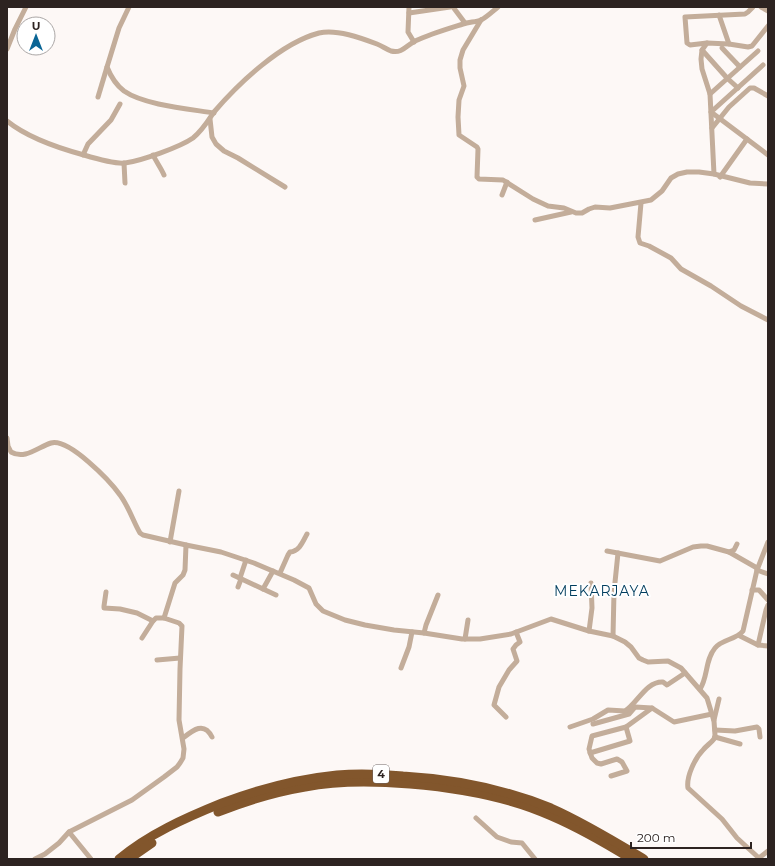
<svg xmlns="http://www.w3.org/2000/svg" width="775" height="866" font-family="Montserrat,sans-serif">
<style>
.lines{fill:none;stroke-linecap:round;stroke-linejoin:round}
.minor{stroke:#c3ad9a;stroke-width:5}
.motorway{stroke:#82562c;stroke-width:9}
.labels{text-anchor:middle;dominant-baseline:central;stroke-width:4;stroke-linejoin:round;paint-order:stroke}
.shield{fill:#fff;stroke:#6c6564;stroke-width:1}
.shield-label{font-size:11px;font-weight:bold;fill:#2d2321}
.quarter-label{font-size:14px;letter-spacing:1px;fill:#003d5e;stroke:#fff}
</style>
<rect width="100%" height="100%" fill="#fdf8f6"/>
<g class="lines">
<!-- minor -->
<g class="minor">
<path d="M129,7L119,28L107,67C111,77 116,85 124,91C144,105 189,109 214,113"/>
<path d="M409,7L408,32L414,42"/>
<path d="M453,7L465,23"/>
<path d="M761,7L768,11"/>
<path d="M409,13L450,7"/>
<path d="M719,15L729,44"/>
<path d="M481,20L463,50L460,60V68L464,86L459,100L458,117L459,135L477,147L478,149L477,177L479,179L503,180L533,199L548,206L564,208L576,213H582L589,209L595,207L610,208L651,200L662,191L671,178L678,174L687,172H699L714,174L750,183L768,184"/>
<path d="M707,43L690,45L687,43L685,17L745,14L748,12L753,7"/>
<path d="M722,48L740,67"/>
<path d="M7,49L15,29L26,7"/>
<path d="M702,50L727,78L738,88"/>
<path d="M763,65L711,112L768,155"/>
<path d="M710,94L758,51"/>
<path d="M98,97L107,67"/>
<path d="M210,119L212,137L216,144L224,151L238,158L285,187"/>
<path d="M7,121C28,138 58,148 84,155C94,158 116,164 125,163C141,161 180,147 193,138C202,131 208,121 214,112C239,83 281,43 319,33C337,29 361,38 377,44C382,46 386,49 391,51C402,54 407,45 415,41C430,34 447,29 463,24C469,22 476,22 481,20C487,17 493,11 498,7"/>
<path d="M712,128L729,107L750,88H754L768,96"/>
<path d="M83,155L88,144L111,120L120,104"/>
<path d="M153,155C157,163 161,168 164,175"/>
<path d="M124,163L125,183"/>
<path d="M714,174L710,94L702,69L701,59L702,50L707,43L729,44L748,47L752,46L768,26"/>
<path d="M720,177L747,139"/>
<path d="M502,195L507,182"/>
<path d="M641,203L638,237L640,243L649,246L671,258L681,269L711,286L741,306L768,320"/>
<path d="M535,220L571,212"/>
<path d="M7,438L8,446L11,452C25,460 38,447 51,443C69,438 110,481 120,495C129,507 133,521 140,533L143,535L186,545"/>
<path d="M170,542L179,491"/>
<path d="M737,544L734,550L729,552L757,568"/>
<path d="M607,551L660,561L693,547L701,546H707L729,552"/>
<path d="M757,570L768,574"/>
<path d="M280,573L288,555L290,552C300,551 303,541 307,534"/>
<path d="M233,575L276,595"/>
<path d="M240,578L246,560"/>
<path d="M238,587L241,579"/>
<path d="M263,589L273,571"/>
<path d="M752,590H759L768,600"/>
<path d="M106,592L104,606V608L120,609L137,613L153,621L156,618H164"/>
<path d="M589,631L592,608L591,583"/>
<path d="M424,633L426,625L438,595"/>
<path d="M613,636L614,592L618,553"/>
<path d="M740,636L758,645L768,646"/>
<path d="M142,638L153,621"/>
<path d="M465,639L468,620"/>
<path d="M758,645L766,610L768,605"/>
<path d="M157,660L180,658"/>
<path d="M401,668L409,647L412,632"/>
<path d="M700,689C708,677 705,660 715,648C722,639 736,640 743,631L757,570L768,542"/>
<path d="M506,717L494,705L499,687L509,670L517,661L513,649L516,645L520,642L516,632"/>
<path d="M714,720L719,699"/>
<path d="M593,724L629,714L635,707L652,708"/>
<path d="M570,727L593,719L608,710L625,711C637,704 646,681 663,682L667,685L685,673"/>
<path d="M715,730L735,731L757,727L759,729L760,737"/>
<path d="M715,737L740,744"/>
<path d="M183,738C193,730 204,721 212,737"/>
<path d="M590,753L630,741L626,727"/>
<path d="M611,776L627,771L622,762L617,759L601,764L597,763L592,758L589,749L592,736L626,727L652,708L674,722L712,714"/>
<path d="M476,818L497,837L511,842L522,843L535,859"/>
<path d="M69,832L91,859"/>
<path d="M759,858L768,851"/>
<path d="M35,859L45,854L59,843L69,832L132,800L164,777L177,767L180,763L183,758L184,749L179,720L180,669L182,626L179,623L164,618L175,583L183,575L185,570L186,545L221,552L254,563L294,580L309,588L316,604L323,611L345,620L365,625L394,630L424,633L462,639H480L511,634L551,619L589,631L613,636L625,642L631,647L639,658L643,660L648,662L668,661L681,668L707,698L714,721L715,735L714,739C711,743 706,746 703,750C695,758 686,777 688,788L722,819L737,838L760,859"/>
</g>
<!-- motorway -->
<g class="motorway">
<path d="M218,812C246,801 275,792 305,787C340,780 375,781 410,784C458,788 507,796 551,816C579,828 605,843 631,859"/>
<path d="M119,859C149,834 185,818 222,803C259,789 297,779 337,775C359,773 381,774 403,776C454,779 504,789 551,808C583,822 614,841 644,859"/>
<path d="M129,859L152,843"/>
</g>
</g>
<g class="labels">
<!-- shield labels -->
<rect class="shield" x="373" y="765" width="16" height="18" rx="3"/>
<g class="shield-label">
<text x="381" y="774">4</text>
</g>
<!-- quarter labels -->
<g class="quarter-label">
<text x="602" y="591">MEKARJAYA</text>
</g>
</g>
<!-- border -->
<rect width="775" height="866" fill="none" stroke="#2d2321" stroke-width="16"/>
<!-- north arrow -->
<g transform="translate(36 36)"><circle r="19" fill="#ffffff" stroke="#aba7a6"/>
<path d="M0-3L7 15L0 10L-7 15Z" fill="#0a6595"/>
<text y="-6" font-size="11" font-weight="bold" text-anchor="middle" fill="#2d2321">U</text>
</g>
<!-- scale -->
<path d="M631 842v6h120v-6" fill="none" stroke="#2d2321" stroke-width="2"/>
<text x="637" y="842" font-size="12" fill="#2d2321" stroke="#ffffff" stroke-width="3" paint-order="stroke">200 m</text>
</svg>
